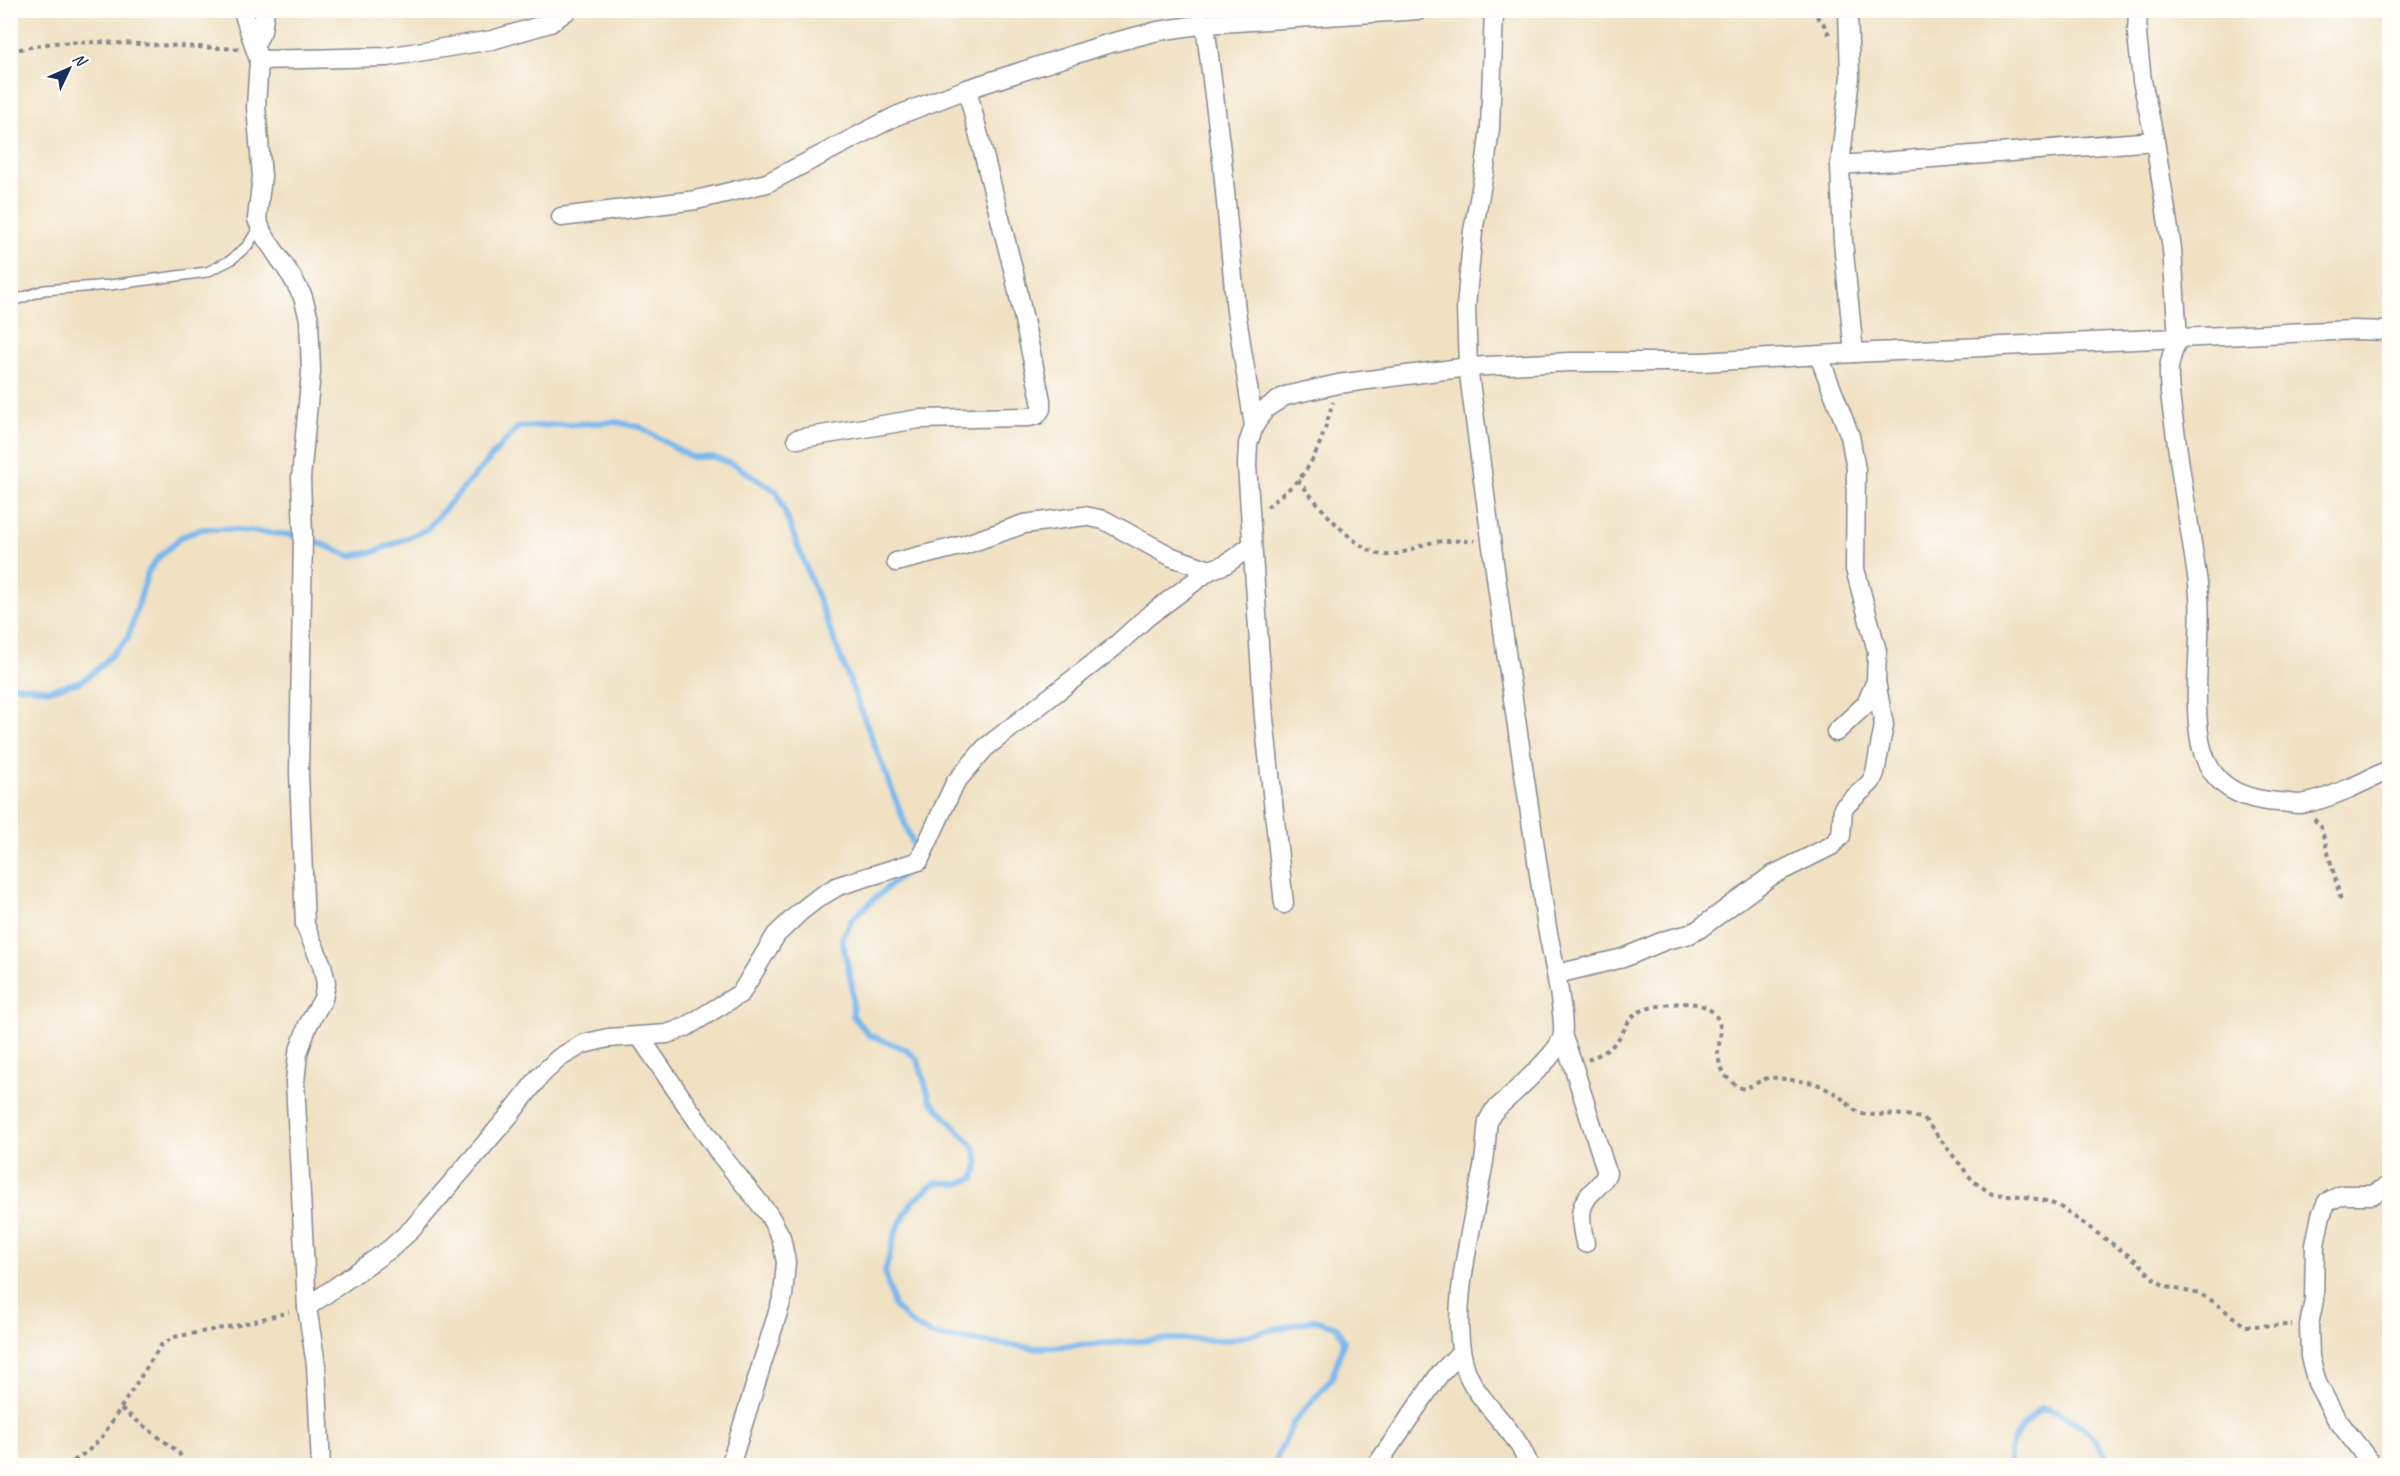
<svg xmlns="http://www.w3.org/2000/svg" width="2400" height="1476" font-family="Caveat,sans-serif">
<style>
.lines{fill:none;stroke-linecap:round;stroke-linejoin:round}
.stream{stroke:#7ab8ed;stroke-width:6}
.lane-casing{stroke:#868890;stroke-width:12}
.street-casing{stroke:#868890;stroke-width:21}
.path{stroke:#868890;stroke-width:4;stroke-dasharray:4.5 4.5;stroke-linecap:butt}
.lane{stroke:#fff;stroke-width:9}
.street{stroke:#fff;stroke-width:18}
</style>
<rect width="100%" height="100%" fill="#fdfcf7"/>
<filter id="ink" filterUnits="userSpaceOnUse"><feTurbulence type="fractalNoise" baseFrequency=".0167" numOctaves="2"/><feDisplacementMap in="SourceGraphic" scale="12" xChannelSelector="R" yChannelSelector="G"/><feConvolveMatrix kernelMatrix="1 2 1 2 8 2 1 2 1" color-interpolation-filters="sRGB"/></filter>
<filter id="wash" filterUnits="userSpaceOnUse"><feTurbulence type="fractalNoise" baseFrequency=".008" numOctaves="4" result="noise"/><feDisplacementMap in="SourceGraphic" scale="24" xChannelSelector="R" yChannelSelector="G"/><feGaussianBlur stdDeviation="1.35" result="paint"/><feColorMatrix in="noise" values="0 0 0 0 0 0 0 0 0 0 0 0 0 0 0 0 0 1.4 0 .05"/><feComposite in="paint" operator="in"/></filter>
<g filter="url(#wash)">
<rect width="100%" height="100%" fill="#f0e1c3"/>
<g class="lines">
<!-- stream -->
<g class="stream">
<path d="M10,685L49,690L82,681L101,666L128,638L148,572L158,558L181,537L202,529H225L303,536L350,556L374,552L426,530L518,427L615,422L640,427L691,457H713L735,465L777,492L917,855"/>
<path d="M906,871L853,918L842,939L852,986L853,1016L869,1035L905,1049L918,1060L930,1100L974,1147L979,1163L974,1178L959,1184L936,1182L912,1202L896,1231L885,1272L894,1306L913,1325L935,1336L1035,1348L1171,1339L1228,1340L1314,1320L1337,1327L1344,1341L1332,1378L1293,1423L1273,1466"/>
<path d="M2009,1466C2008,1437 2023,1425 2042,1408C2082,1417 2091,1434 2113,1466"/>
</g>
</g>
</g>
<g filter="url(#ink)">
<g class="lines">
<defs>
<path id="lane" d="M10,302L44,290L110,285L207,272L231,260L248,245L259,227"/>
<g id="street">
<path d="M244,10L245,18L259,60L256,107L262,176L257,219L263,234L292,277L303,297L309,319L311,372L301,478L303,536L299,773L305,925L322,965L326,983L323,999L308,1025L298,1053L295,1082L307,1307L316,1365L321,1466"/>
<path d="M1494,10L1490,128L1485,168L1473,231L1466,307L1468,367L1506,652L1547,928C1551,948 1567,1022 1562,1038C1556,1057 1508,1097 1493,1112L1488,1121C1486,1136 1486,1152 1483,1167C1473,1224 1445,1322 1468,1375C1483,1408 1518,1431 1529,1466"/>
<path d="M1848,10L1850,77L1840,165L1843,242L1854,353"/>
<path d="M1205,24L1222,159L1236,311L1254,426"/>
<path d="M254,46L262,31L265,10"/>
<path d="M259,60L387,57L492,40L550,23L568,10"/>
<path d="M1840,165L2155,141"/>
<path d="M561,217L696,200L767,183L896,116L967,89L1107,44L1158,31L1205,24L1419,10"/>
<path d="M2390,331L2353,330L2178,338C2174,348 2170,358 2169,369C2168,391 2173,414 2176,437C2182,483 2190,530 2197,576C2205,630 2191,686 2200,740C2208,784 2237,799 2278,802C2285,802 2293,804 2300,804C2326,801 2366,781 2390,769"/>
<path d="M1819,356L1850,436L1856,469L1855,569L1877,651L1876,681L1866,704L1836,732"/>
<path d="M797,439L919,419L1029,417L1037,415L1041,409V400L1014,273L967,89"/>
<path d="M896,562L964,545L1024,524L1085,516L1104,520L1172,557L1210,570L1226,564L1251,546"/>
<path d="M1284,904L1264,718L1247,465L1248,444L1254,426L1265,409L1285,396L1338,384L1468,367L1570,362H1702L1854,353L2178,338L2172,249L2155,141L2142,81L2137,34L2138,10"/>
<path d="M1557,974L1623,958L1666,940L1690,934L1699,929L1771,876L1831,846L1841,836L1843,808L1871,782L1875,773L1884,725L1876,681"/>
<path d="M640,1037L720,1154L769,1215L781,1237L786,1262L783,1296L730,1466"/>
<path d="M1563,1037L1574,1068L1607,1173C1604,1181 1598,1186 1592,1192C1576,1208 1581,1223 1585,1243"/>
<path d="M307,1307L390,1249L412,1229L508,1117L540,1076L559,1058L583,1044L608,1038L667,1034L686,1027L741,993L776,935L800,912L818,898L838,886L919,861L955,783L985,748L1113,648L1147,617L1210,570"/>
<path d="M1376,1466L1439,1375L1461,1352"/>
<path d="M2373,1466L2336,1418L2317,1383L2310,1357L2309,1325L2314,1300L2315,1245L2321,1215L2327,1202L2342,1195H2372L2390,1185"/>
</g>
</defs>
<!-- lane casing -->
<use href="#lane" class="lane-casing"/>
<!-- street casing -->
<use href="#street" class="street-casing"/>
<!-- path -->
<g class="path">
<path d="M1810,10L1823,23L1830,36"/>
<path d="M10,51L52,43L99,42L239,49"/>
<path d="M1298,480C1316,502 1358,557 1389,555C1403,554 1415,547 1429,543C1443,540 1460,541 1475,541"/>
<path d="M1267,507C1277,498 1290,489 1299,479C1318,457 1325,429 1333,402"/>
<path d="M2314,819L2321,827L2341,900"/>
<path d="M1588,1060C1596,1056 1606,1052 1612,1046C1630,1029 1623,1013 1654,1007C1677,1002 1714,997 1720,1026C1722,1035 1718,1045 1718,1054C1719,1070 1729,1084 1744,1089L1769,1077L1815,1083L1838,1095L1856,1111L1863,1114C1885,1117 1906,1110 1926,1121L1973,1181L1992,1194L2021,1196L2046,1201L2059,1206L2138,1262L2155,1280L2167,1287L2200,1294L2214,1302L2245,1326L2292,1325"/>
<path d="M121,1409L172,1447L179,1453L186,1466"/>
<path d="M66,1466L88,1451L102,1437L161,1345L174,1337L239,1325L289,1312"/>
</g>
<!-- lane -->
<use href="#lane" class="lane"/>
<!-- street -->
<use href="#street" class="street"/>
</g>
</g>
<!-- margin -->
<rect width="2400" height="1476" fill="none" stroke="#fdfcf7" stroke-width="36"/>
<!-- north arrow -->
<g transform="translate(69 69) rotate(46)" stroke="#fdfcf7" stroke-width="4.5" paint-order="stroke">
<path d="M0-4.5L10 22L0 15L-10 22Z" fill="#1b2f5e"/>
<text y="-9" font-size="16" font-weight="bold" text-anchor="middle" fill="#1b2f5e">N</text>
</g>
</svg>
